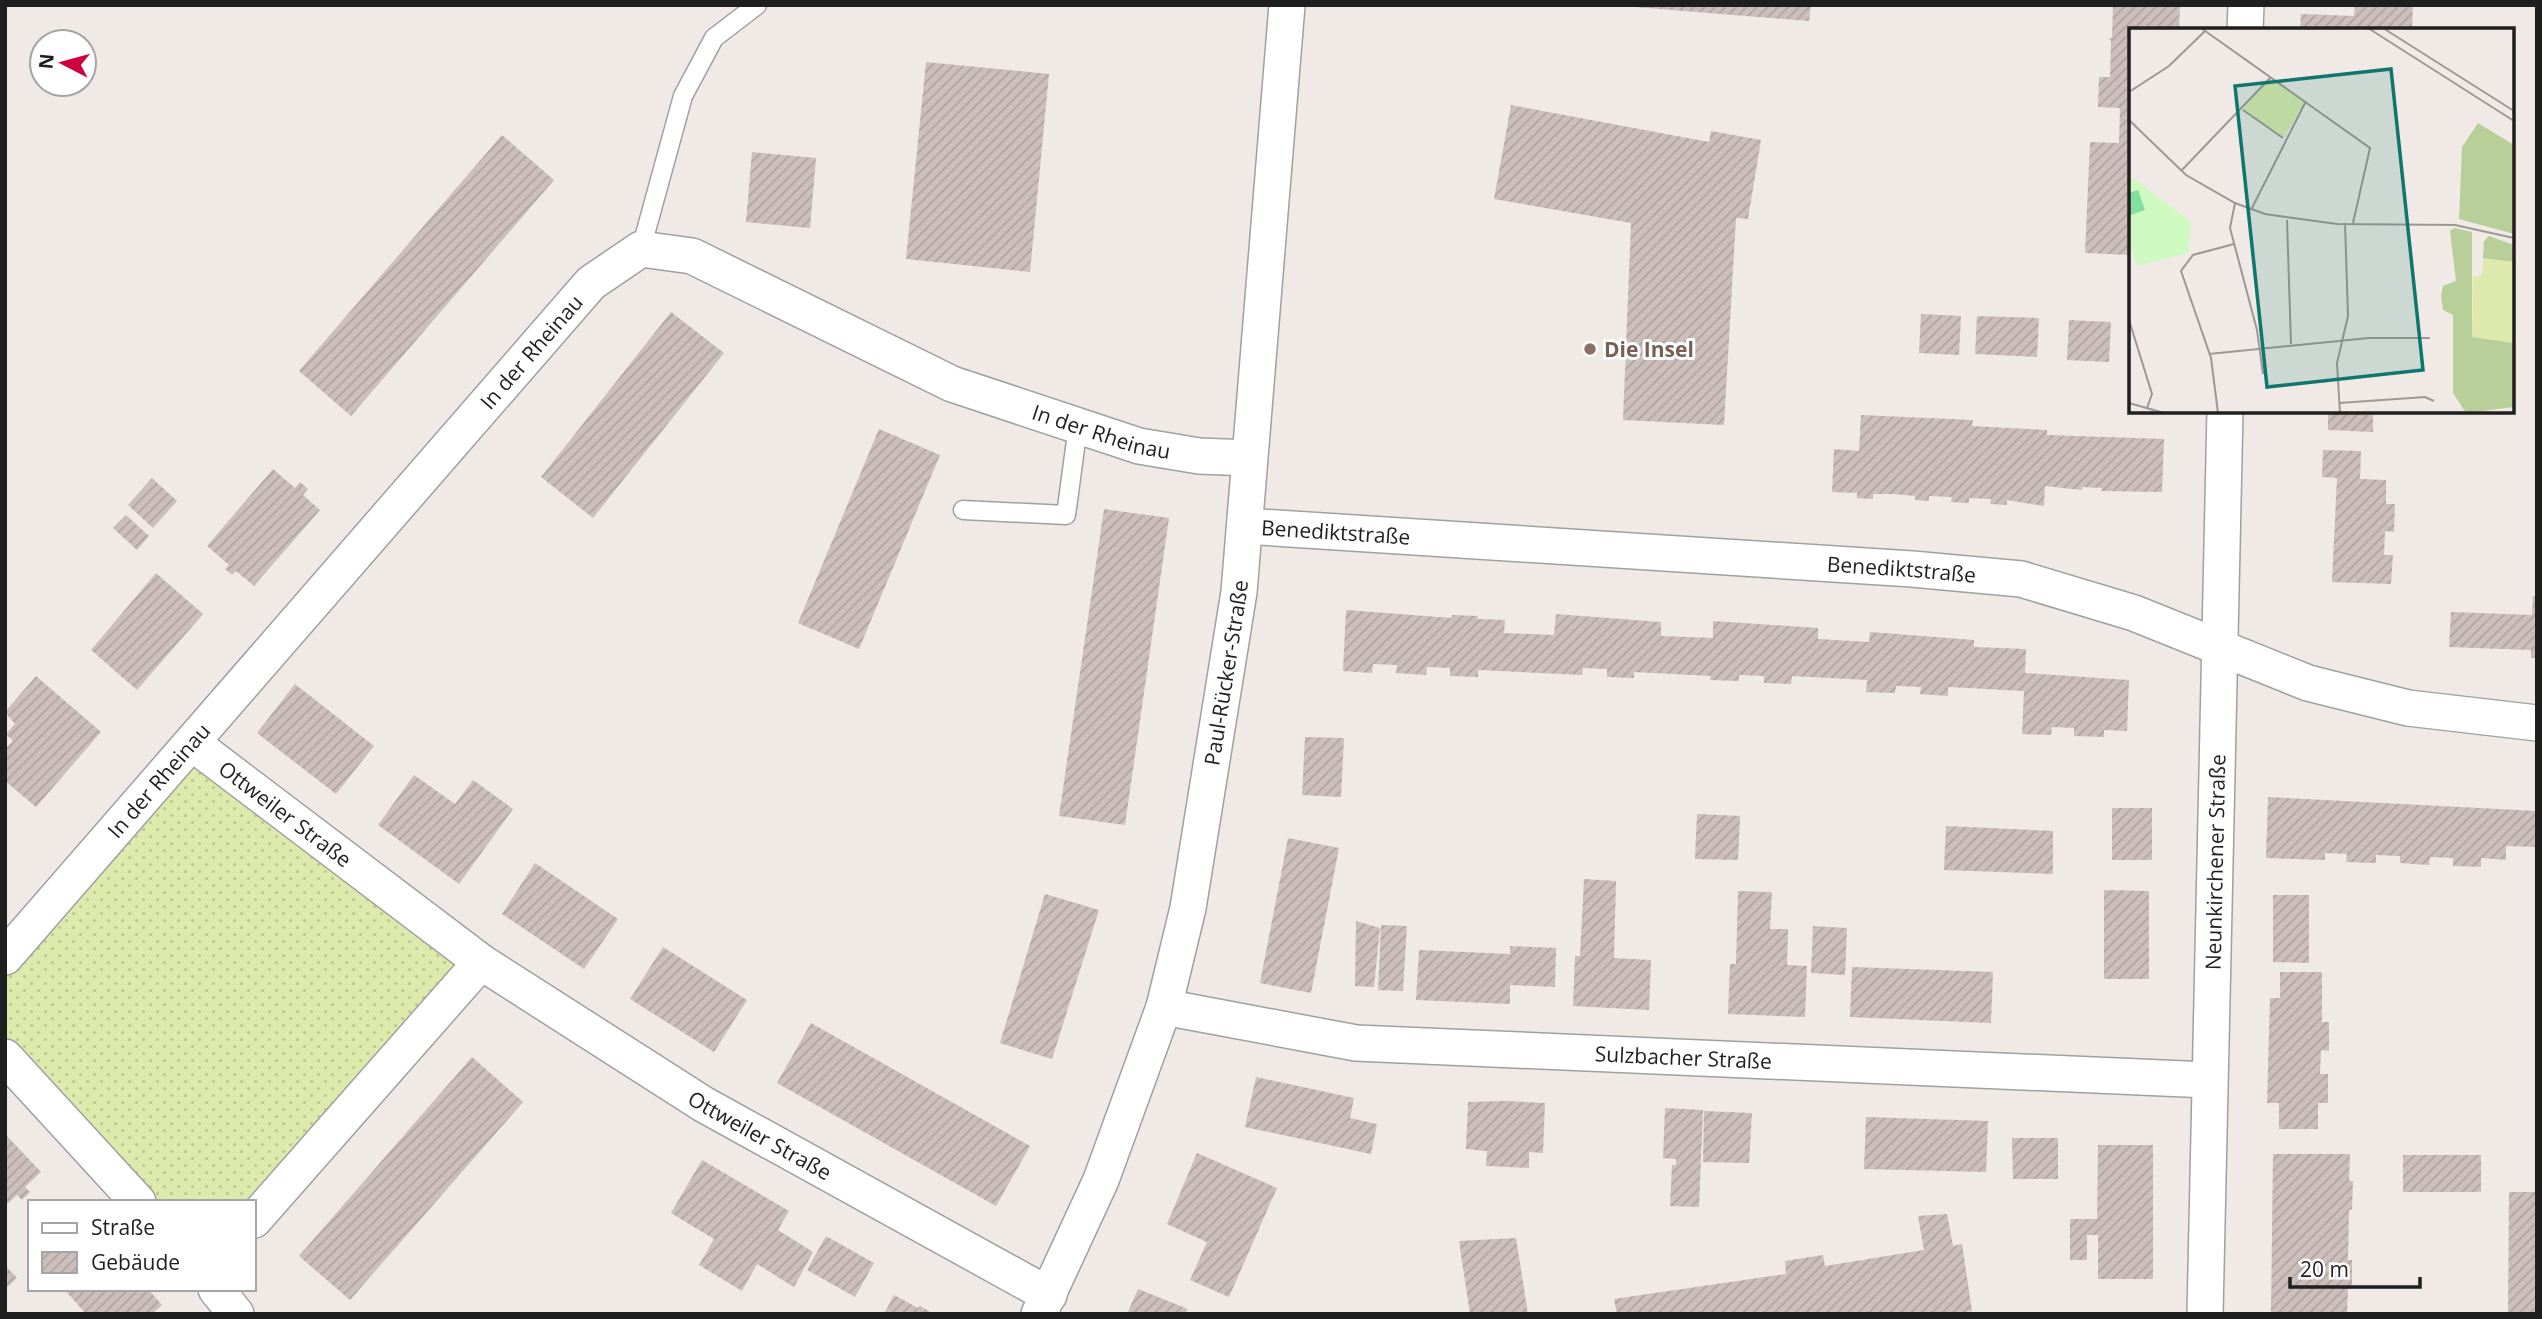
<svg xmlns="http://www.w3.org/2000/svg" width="2542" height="1319" font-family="'Open Sans',sans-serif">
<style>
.grass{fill:url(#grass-dots)}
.building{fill:url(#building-hatch)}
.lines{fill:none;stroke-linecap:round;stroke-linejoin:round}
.service-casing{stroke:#a0a0a0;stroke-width:21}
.minor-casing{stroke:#a0a0a0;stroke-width:38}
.service{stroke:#fff;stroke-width:18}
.minor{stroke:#fff;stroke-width:35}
.education-dot{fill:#8d6e63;stroke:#fff;stroke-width:2.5}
.labels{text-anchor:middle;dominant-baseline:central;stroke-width:6;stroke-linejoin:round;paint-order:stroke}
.education-label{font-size:21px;font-weight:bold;fill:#785e54;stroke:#fff;text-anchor:start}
.street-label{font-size:21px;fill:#1f1f1f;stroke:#fff}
.inset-road{fill:none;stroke:#9c9896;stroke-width:2}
.view{fill:#0f766e;fill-opacity:0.15;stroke:#0f766e;stroke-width:3.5}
.inset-edge{fill:none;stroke:#1f1f1f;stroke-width:3.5}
</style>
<defs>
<pattern id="grass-dots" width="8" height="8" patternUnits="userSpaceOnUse" patternTransform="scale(1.75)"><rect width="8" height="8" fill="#ddeaab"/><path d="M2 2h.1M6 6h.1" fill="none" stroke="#bdc893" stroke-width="1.8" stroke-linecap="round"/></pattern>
<pattern id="building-hatch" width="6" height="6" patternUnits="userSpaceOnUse" patternTransform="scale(1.75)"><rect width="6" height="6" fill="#ccbebb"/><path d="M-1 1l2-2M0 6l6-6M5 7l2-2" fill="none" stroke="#afa3a0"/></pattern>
</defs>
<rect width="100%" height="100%" fill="#f0e9e5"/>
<!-- grass -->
<path class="grass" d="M192,743L481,962L254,1202H138L5,1057V957Z"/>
<!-- building -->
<g class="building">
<path d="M1610,5H1811L1809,21Z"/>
<path d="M2113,5H2180L2179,30H2131V255L2085,253L2090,142L2119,143L2120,108L2098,107L2099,77H2110L2111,40H2108L2112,37Z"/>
<path d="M2355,5H2413L2412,29L2300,30L2301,14L2354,16Z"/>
<path d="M926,62L1049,74L1030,272L906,259Z"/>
<path d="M1511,105L1709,142L1711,131L1761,140L1748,219L1736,218L1724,425L1623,420L1631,223L1494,199Z"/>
<path d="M502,135L554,180L351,416L299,371Z"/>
<path d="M752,152L816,158L810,228L746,222Z"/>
<path d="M671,312L724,353L593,518L541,477Z"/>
<path d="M1921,314L1961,316L1959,355L1919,353Z"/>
<path d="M1977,316L2039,318L2037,357L1975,354Z"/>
<path d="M2069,320L2111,322L2109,362L2067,360Z"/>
<path d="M2306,411H2365V415H2373V432L2328,430V414Z"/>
<path d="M1861,415L1973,420L1972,426L2047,430V435L2164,439L2162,492L2101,491L2102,488L2082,487V490L2045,486L2044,506L2007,500V505L1990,504L1991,499L1969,498V503L1951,502L1952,497L1929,496V501L1915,500V496L1894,494H1873V499L1857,498V493L1832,492L1834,449L1859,451Z"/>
<path d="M879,429L940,455L859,649L798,623Z"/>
<path d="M2323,450L2361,451L2360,479L2386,480V504H2395L2394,532L2385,531L2384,555H2393L2391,584L2332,582L2337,478L2322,477Z"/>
<path d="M273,469L295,488L300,482L308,489L303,495L320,510L254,586L236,571L232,575L225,569L229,565L207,546Z"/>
<path d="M152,478L177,501L153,528L128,505Z"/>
<path d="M1104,509L1169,518L1125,825L1059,816Z"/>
<path d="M126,515L149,536L137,550L113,528Z"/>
<path d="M156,573L203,614L137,690L91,650Z"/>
<path d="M2533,596H2537V658H2531V650L2449,647L2451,612L2532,615Z"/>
<path d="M1346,610L1452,618V615L1478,616L1477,619L1505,620L1504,633L1554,635L1556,614L1661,622V636L1713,638V621L1818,628V639L1869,642L1870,632L1974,640V647L2026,649L2025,673L2129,680L2127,731L2104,730V737L2074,736V728L2052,727L2051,735L2022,734L2024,691L1948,687V696L1920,694L1921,687L1896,686L1895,693L1866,692L1867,680L1792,676L1791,684L1764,683V676L1739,675V681L1710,680L1711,676L1634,672V678L1607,677V669L1583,668L1582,675L1478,670V677L1450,676V668L1427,667L1426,675L1396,673L1397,665L1373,664L1372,673L1343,671Z"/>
<path d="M36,676L101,732L36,807L5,781V749L13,741L6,734L15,724L5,712Z"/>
<path d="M295,684L374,746L336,794L257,733Z"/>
<path d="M1305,737L1344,738L1341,797L1302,795Z"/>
<path d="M414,775L455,804L473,780L513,809L459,884L378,825Z"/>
<path d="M2268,797L2537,811V847L2506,846V860L2481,858V867L2453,866V858L2430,857L2429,865L2400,863V856L2376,855V863L2346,862L2347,854L2325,853V860L2266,858Z"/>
<rect x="2112" y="808" width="40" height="52"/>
<path d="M1697,814L1740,816L1738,860L1695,859Z"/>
<path d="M1946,826L2053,831V874L1944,870Z"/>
<path d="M1288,838L1339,848L1311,993L1260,983Z"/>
<path d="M535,863L618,919L584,969L502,914Z"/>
<path d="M1584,879L1616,881L1614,958L1651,960L1649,1010L1573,1006L1575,956H1580Z"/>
<path d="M2104,890L2149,891V979H2104Z"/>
<path d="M1738,891L1772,892L1770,929H1788L1787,965L1807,966L1805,1017L1728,1014L1730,964H1736Z"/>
<path d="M1045,894L1099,910L1052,1059L1000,1043Z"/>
<path d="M2273,895H2309V963L2273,962Z"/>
<path d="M1356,921L1380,928L1374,987L1355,986Z"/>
<path d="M1381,925L1407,926L1403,991L1378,990Z"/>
<path d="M1813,926L1847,928L1845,975L1811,973Z"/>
<path d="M1510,946L1556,948L1555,987L1510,985V1004L1416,1000L1419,950L1510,954Z"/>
<path d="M663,947L747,1000L714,1052L630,999Z"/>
<path d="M1852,967L1993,972L1991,1023L1850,1017Z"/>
<path d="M2280,972H2322V1022H2329V1051L2321,1050L2320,1074H2328V1103H2318V1129H2279V1103H2267L2270,998H2280Z"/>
<path d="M811,1023L1030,1146L996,1206L777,1083Z"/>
<path d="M472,1057L523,1102L350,1300L299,1256Z"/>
<path d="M1256,1077L1354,1098L1350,1118L1377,1124L1371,1154L1245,1127Z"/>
<path d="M1506,1101L1545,1103L1543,1153L1529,1152V1168L1486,1166L1487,1151L1466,1149L1468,1102Z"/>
<path d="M1665,1108L1703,1110L1699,1207L1670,1206L1672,1165H1676V1159L1663,1158Z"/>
<path d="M1704,1111L1752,1113L1749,1163L1703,1162Z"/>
<path d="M1866,1117L1988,1121L1986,1172L1864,1169Z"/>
<path d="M5,1134L41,1172L25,1187L30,1192L22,1200L17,1195L5,1206Z"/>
<path d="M2012,1138H2058V1179H2013Z"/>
<path d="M2098,1145H2153V1279H2098V1235H2087V1260H2070V1219H2097Z"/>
<path d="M1197,1153L1277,1188L1229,1297L1190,1280L1207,1242L1167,1224Z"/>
<path d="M2273,1154H2350L2349,1181H2353L2352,1209L2349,1210L2348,1260H2352V1289H2348L2347,1314H2271Z"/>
<rect x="2403" y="1155" width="78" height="37"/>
<path d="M702,1160L789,1211L778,1230L813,1252L794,1287L757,1264L742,1291L699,1265L714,1239L671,1213Z"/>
<path d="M2509,1192H2537V1314H2508Z"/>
<path d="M1947,1214L1953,1246L1962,1244L1972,1311L1953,1314H1617L1614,1299L1786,1274L1785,1261L1823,1255L1825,1266L1924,1250L1918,1216Z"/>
<path d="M826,1236L874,1263L855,1297L807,1270Z"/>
<path d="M1516,1238L1528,1314H1470L1459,1241Z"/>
<path d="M5,1265L17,1278L5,1289Z"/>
<path d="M64,1289H148L162,1305L152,1314H86Z"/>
<path d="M1138,1289L1188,1309L1185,1314H1127Z"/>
<path d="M894,1295L918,1308L920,1306L934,1314H884Z"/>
</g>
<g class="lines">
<defs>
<g id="service">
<path d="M641,249L683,96L714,38L757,5"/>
<path d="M963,510L1066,515L1078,426"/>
</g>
<g id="minor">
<path d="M2245,30L2246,5"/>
<path id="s1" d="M1245,526L1912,569L2021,579L2134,613L2308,683L2408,708L2537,723"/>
<path id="s2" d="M192,743L481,962L703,1104L1049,1295"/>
<path id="s3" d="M5,957L591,283L641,249L692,256L952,384L1139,446L1199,456L1249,458"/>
<path id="s4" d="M1164,1007L1356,1043L2208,1080"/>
<path d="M5,1057L138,1202"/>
<path d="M254,1220L481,962"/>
<path d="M216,1289L236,1314"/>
<path id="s5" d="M1039,1314L1101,1180L1164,1007L1188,908L1239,592L1287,5"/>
<path id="s6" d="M2205,1314L2225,411"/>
</g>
</defs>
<!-- service casing -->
<use href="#service" class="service-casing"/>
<!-- minor casing -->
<use href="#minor" class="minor-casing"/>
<!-- service -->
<use href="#service" class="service"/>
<!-- minor -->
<use href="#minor" class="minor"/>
</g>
<!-- markers -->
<circle class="education-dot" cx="1590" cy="349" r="7"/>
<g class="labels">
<!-- education labels -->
<g class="education-label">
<text x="1604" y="349">Die Insel</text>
</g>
<!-- street labels -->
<g class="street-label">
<text stroke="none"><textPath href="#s3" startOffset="802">In der Rheinau</textPath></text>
<text stroke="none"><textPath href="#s3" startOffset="1452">In der Rheinau</textPath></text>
<text stroke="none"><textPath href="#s1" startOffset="91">Benediktstraße</textPath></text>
<text stroke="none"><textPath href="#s1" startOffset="658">Benediktstraße</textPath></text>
<text stroke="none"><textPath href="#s5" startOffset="672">Paul-Rücker-Straße</textPath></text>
<text stroke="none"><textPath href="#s3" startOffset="234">In der Rheinau</textPath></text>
<text stroke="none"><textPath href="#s2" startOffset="117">Ottweiler Straße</textPath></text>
<text stroke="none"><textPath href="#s6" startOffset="452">Neunkirchener Straße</textPath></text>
<text stroke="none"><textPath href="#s4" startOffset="523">Sulzbacher Straße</textPath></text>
<text stroke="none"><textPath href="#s2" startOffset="691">Ottweiler Straße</textPath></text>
</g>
</g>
<!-- overview -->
<g transform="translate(2129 28)">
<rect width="385" height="385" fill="#f0e9e5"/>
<path d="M142,49L177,73L154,110L114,82ZM354,230L385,234V315L343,309L344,249L353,247Z" fill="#ddeaab"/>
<path d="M349,95L385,117V206L330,191L333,119ZM325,200L343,204V309L385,315V379L337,385L324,365V287L314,282L312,268L314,258L327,253L321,203ZM360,208L385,217V234L354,230L355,213Z" fill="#b9cf9a"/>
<path d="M0,147L62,194L59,225L8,238L0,214Z" fill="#cefac2"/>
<path d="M9,162L16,182L1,187L0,165Z" fill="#83dfa0"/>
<path class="inset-road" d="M72,0L241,120L224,195M239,0L385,93M254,0L385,83M0,64L40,38L76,3M114,82L154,110M0,92L57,147L106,175L136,186L208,196L326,197L385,210M52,143L142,49M106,175L101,200L128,302L134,346M122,182L177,73M158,192L162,316M0,292L23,366L18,380M80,326L240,310H301M0,375L35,385M210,375L296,369L305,373M89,385L82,330L52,243L64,227L105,216M211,385L208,335L219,288L216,195"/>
<path class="view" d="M262,41L294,342L138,359L106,58Z"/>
<rect width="385" height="385" class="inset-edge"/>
</g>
<!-- border -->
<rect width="2542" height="1319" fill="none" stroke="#1f1f1f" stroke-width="14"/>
<!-- legend -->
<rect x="28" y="1200" width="228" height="91" fill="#ffffff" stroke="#a5a5a5" stroke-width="2"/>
<rect x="42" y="1223" width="35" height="10" fill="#ffffff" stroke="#a5a5a5" stroke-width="2"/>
<text x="91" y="1235" font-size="21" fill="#1f1f1f">Straße</text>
<rect x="42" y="1252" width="35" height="21" fill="url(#building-hatch)" stroke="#a5a5a5" stroke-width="2"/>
<text x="91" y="1270" font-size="21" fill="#1f1f1f">Gebäude</text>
<!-- north arrow -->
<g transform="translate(63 63) rotate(276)"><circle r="33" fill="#ffffff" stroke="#a5a5a5" stroke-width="2"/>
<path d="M0-5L12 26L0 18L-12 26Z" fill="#ce003d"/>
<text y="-10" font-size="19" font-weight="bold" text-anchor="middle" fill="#1f1f1f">N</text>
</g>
<!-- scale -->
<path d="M2290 1277v10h130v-10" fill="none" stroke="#1f1f1f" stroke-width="3.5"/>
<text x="2300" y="1277" font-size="21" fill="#1f1f1f" stroke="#ffffff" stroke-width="5" paint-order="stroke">20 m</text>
</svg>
